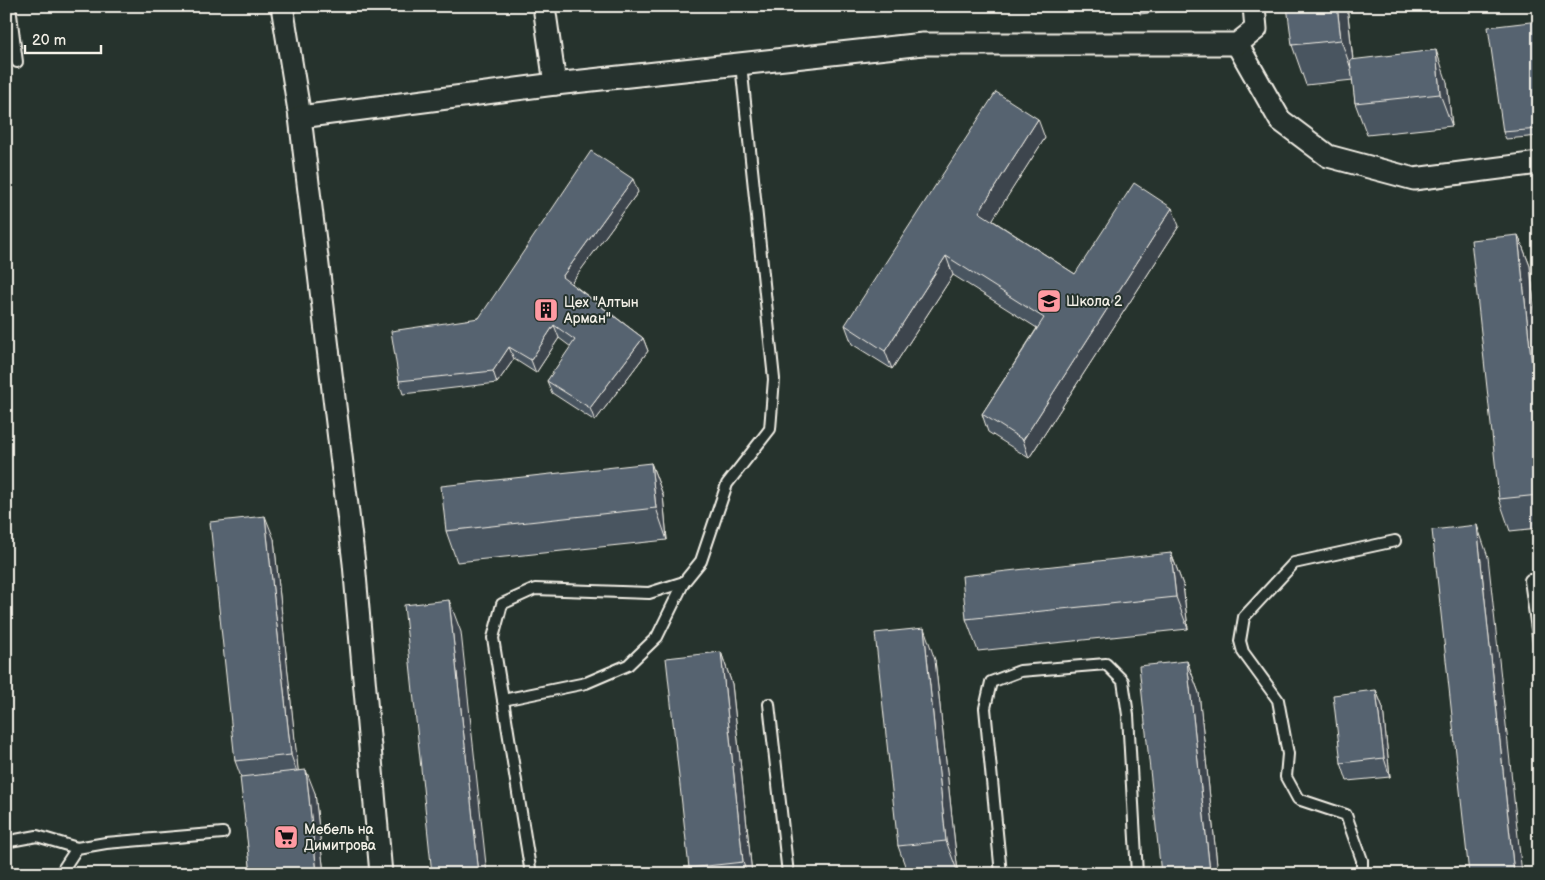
<svg xmlns="http://www.w3.org/2000/svg" width="1545" height="880" font-family="'Balsamiq Sans',sans-serif">
<style>
.lines{fill:none;stroke-linecap:round;stroke-linejoin:round}
.service-casing{stroke:#f4f1e8;stroke-width:14}
.minor-casing{stroke:#f4f1e8;stroke-width:25}
.service{stroke:#26332d;stroke-width:10}
.minor{stroke:#26332d;stroke-width:21}
.wall{fill:#4a5560;stroke:#f4f1e8}
.shaded-wall{fill:#3c454e;stroke:#f4f1e8}
.building{fill:#566370;stroke:#f4f1e8}
.labels{text-anchor:middle;dominant-baseline:central;stroke-width:4;stroke-linejoin:round;paint-order:stroke}
.poi-label{font-size:14px;fill:#f4f1e8;stroke:#26332d;text-anchor:start}
</style>
<rect width="100%" height="100%" fill="#26332d"/>
<filter id="ink" filterUnits="userSpaceOnUse"><feTurbulence type="fractalNoise" baseFrequency=".02" numOctaves="2"/><feDisplacementMap in="SourceGraphic" scale="10" xChannelSelector="R" yChannelSelector="G"/><feConvolveMatrix kernelMatrix="1 2 1 2 8 2 1 2 1" color-interpolation-filters="sRGB"/></filter>
<g filter="url(#ink)">
<g class="lines">
<defs>
<g id="service">
<path d="M10,6L17,62"/>
<path d="M1539,579L1530,580L1539,643"/>
<path d="M503,700L586,683L628,665L657,637L684,582"/>
<path d="M769,704L788,874"/>
<path d="M6,844L10,841L37,836L77,848"/>
<path d="M60,874L77,848L106,843L223,833"/>
<path d="M531,874L493,638L502,604L535,589L649,593L684,582L701,561L727,484L770,429L774,379L741,64"/>
<path d="M1001,874L985,708L991,682L1020,671L1106,664L1123,681L1128,715L1137,874"/>
<path d="M1362,874V860L1346,815L1298,799L1286,777L1288,754L1278,700L1243,652L1240,641L1244,617L1294,563L1395,541"/>
</g>
<g id="minor">
<path d="M282,6L300,117"/>
<path d="M544,6L555,84"/>
<path d="M1237,44L1280,120L1328,156L1414,179L1539,163"/>
<path d="M381,874L354,563L300,117L555,84L923,44H1237L1256,29L1254,6"/>
</g>
</defs>
<!-- service casing -->
<use href="#service" class="service-casing"/>
<!-- minor casing -->
<use href="#minor" class="minor-casing"/>
<!-- service -->
<use href="#service" class="service"/>
<!-- minor -->
<use href="#minor" class="minor"/>
</g>
<!-- wall -->
<g class="wall">
<path d="M1137,6H1187L1188,8L1140,14Z"/>
<path d="M1347,6L1353,59L1447,82L1452,126L1367,135L1355,103L1353,80L1306,85L1292,45Z"/>
<path d="M1539,21V136L1506,139L1503,132Z"/>
<path d="M1045,138L992,220L1075,274L1179,226L1029,458L988,432L982,414L1037,328L953,275L892,369L852,344L845,325Z"/>
<path d="M638,192L571,283L643,338L648,351L595,421L552,393L547,381L571,347L559,338L536,373L514,359L497,383L403,394L399,381Z"/>
<path d="M1518,235L1530,266L1539,354V528L1510,531L1499,499Z"/>
<path d="M651,463L663,495L667,540L457,562L446,531Z"/>
<path d="M274,539L298,771L315,793L324,874H251L241,777L235,761Z"/>
<path d="M1171,553L1183,585L1188,629L978,651L966,619Z"/>
<path d="M721,652L732,684L752,874H691L689,868Z"/>
<path d="M935,660L958,873L948,874H908L898,846Z"/>
<path d="M1187,661L1199,693L1218,874H1161Z"/>
<path d="M1376,690L1383,708L1390,777L1347,781L1341,763Z"/>
</g>
<!-- shaded-wall -->
<g class="shaded-wall">
<path d="M1337,6H1347L1355,80L1341,40Z"/>
<path d="M1436,50L1447,82L1452,126L1440,94Z"/>
<path d="M1038,119L1045,138L986,230L979,212Z"/>
<path d="M633,179L638,192L567,289L562,277Z"/>
<path d="M1172,208L1179,226L1029,458L1023,440Z"/>
<path d="M1518,235L1530,266L1539,354V432Z"/>
<path d="M946,256L953,275L892,369L885,351Z"/>
<path d="M554,325L559,338L536,373L531,360Z"/>
<path d="M643,338L648,351L595,421L590,408Z"/>
<path d="M509,347L514,359L497,383L493,371Z"/>
<path d="M651,463L663,495L667,540L656,508Z"/>
<path d="M265,516L274,539L299,778L291,755Z"/>
<path d="M1477,525L1488,557L1522,874H1514Z"/>
<path d="M1171,553L1183,585L1188,629L1176,597Z"/>
<path d="M449,600L461,632L487,874H479Z"/>
<path d="M924,628L935,660L958,873L946,841Z"/>
<path d="M721,652L732,684L752,874H747L743,862Z"/>
<path d="M1187,661L1199,693L1218,874H1211L1210,872Z"/>
<path d="M1376,690L1383,708L1390,777L1384,758Z"/>
<path d="M306,770L315,793L324,874H317Z"/>
</g>
<!-- building -->
<g class="building">
<path d="M1287,6H1337L1341,40L1292,45Z"/>
<path d="M1539,21V129L1503,132L1488,27Z"/>
<path d="M1436,50L1440,94L1355,103L1350,60Z"/>
<path d="M996,92L1038,119L979,212L1075,274L1134,183L1172,208L1023,440L982,414L1044,318L946,256L885,351L845,325Z"/>
<path d="M591,151L633,179L562,277L643,338L590,408L547,381L575,340L554,325L531,360L509,347L493,371L399,381L391,331L479,318Z"/>
<path d="M1518,235L1539,432V495L1499,499L1471,240Z"/>
<path d="M651,463L656,508L446,531L441,486Z"/>
<path d="M265,516L291,755L235,761L210,522Z"/>
<path d="M1477,525L1514,874H1469L1432,530Z"/>
<path d="M1171,553L1176,597L966,619L962,576Z"/>
<path d="M449,600L479,874H432L404,605Z"/>
<path d="M924,628L946,841L898,846L875,633Z"/>
<path d="M721,652L743,862L689,868L666,658Z"/>
<path d="M1187,661L1210,872L1192,874H1161L1139,666Z"/>
<path d="M1376,690L1384,758L1341,763L1333,695Z"/>
<path d="M306,770L317,874H251L240,777Z"/>
</g>
</g>
<!-- icons -->
<defs>
<symbol id="school-square" viewBox="-11 -11 22 22"><rect x="-9" y="-9" width="18" height="18" rx="4" fill="#ff9aa2" stroke="#26332d"/><path d="M0-5L7-2L0 1L-7-2ZM-4 1L0 2.5L4 1V4Q0 6-4 4Z" fill="#111"/></symbol>
<symbol id="building-square" viewBox="-11 -11 22 22"><rect x="-9" y="-9" width="18" height="18" rx="4" fill="#ff9aa2" stroke="#26332d"/><path d="M-4-6H4V6H1V3H-1V6H-4ZM-2.5-4.3h1.7v1.8h-1.7ZM.8-4.3h1.7v1.8H.8ZM-2.5-1h1.7V.8h-1.7ZM.8-1h1.7V.8H.8Z" fill="#111"/></symbol>
<symbol id="supermarket-square" viewBox="-11 -11 22 22"><rect x="-9" y="-9" width="18" height="18" rx="4" fill="#ff9aa2" stroke="#26332d"/><path d="M-6-5.5h2.5l.6 2H6L4.5 2H-2.5L-4.4-4H-6ZM-1.5 3.2a1.3 1.3 0 1 0 .1 0ZM3 3.2a1.3 1.3 0 1 0 .1 0Z" fill="#111"/></symbol>
</defs>
<g fill-rule="evenodd">
<use href="#school-square" x="1035" y="287" width="28" height="28"/>
<use href="#building-square" x="532" y="296" width="28" height="28"/>
<use href="#supermarket-square" x="272" y="823" width="28" height="28"/>
</g>
<g class="labels">
<!-- poi labels -->
<g class="poi-label">
<text x="1066" y="301">Школа 2</text>
<text x="564" y="302">Цех "Алтын<tspan x="564" dy="16">Арман"</tspan></text>
<text x="304" y="829">Мебель на<tspan x="304" dy="16">Димитрова</tspan></text>
</g>
</g>
<!-- margin -->
<rect width="1545" height="880" fill="none" stroke="#26332d" stroke-width="25"/>
<rect x="12" y="12" width="1520" height="855" fill="none" stroke="#f4f1e8" stroke-width="2" filter="url(#ink)"/>
<!-- scale -->
<path d="M25 45v8h76v-8" fill="none" stroke="#f4f1e8" stroke-width="2.5"/>
<text x="32" y="45" font-size="15" fill="#f4f1e8" stroke="#26332d" stroke-width="4" paint-order="stroke">20 m</text>
</svg>
